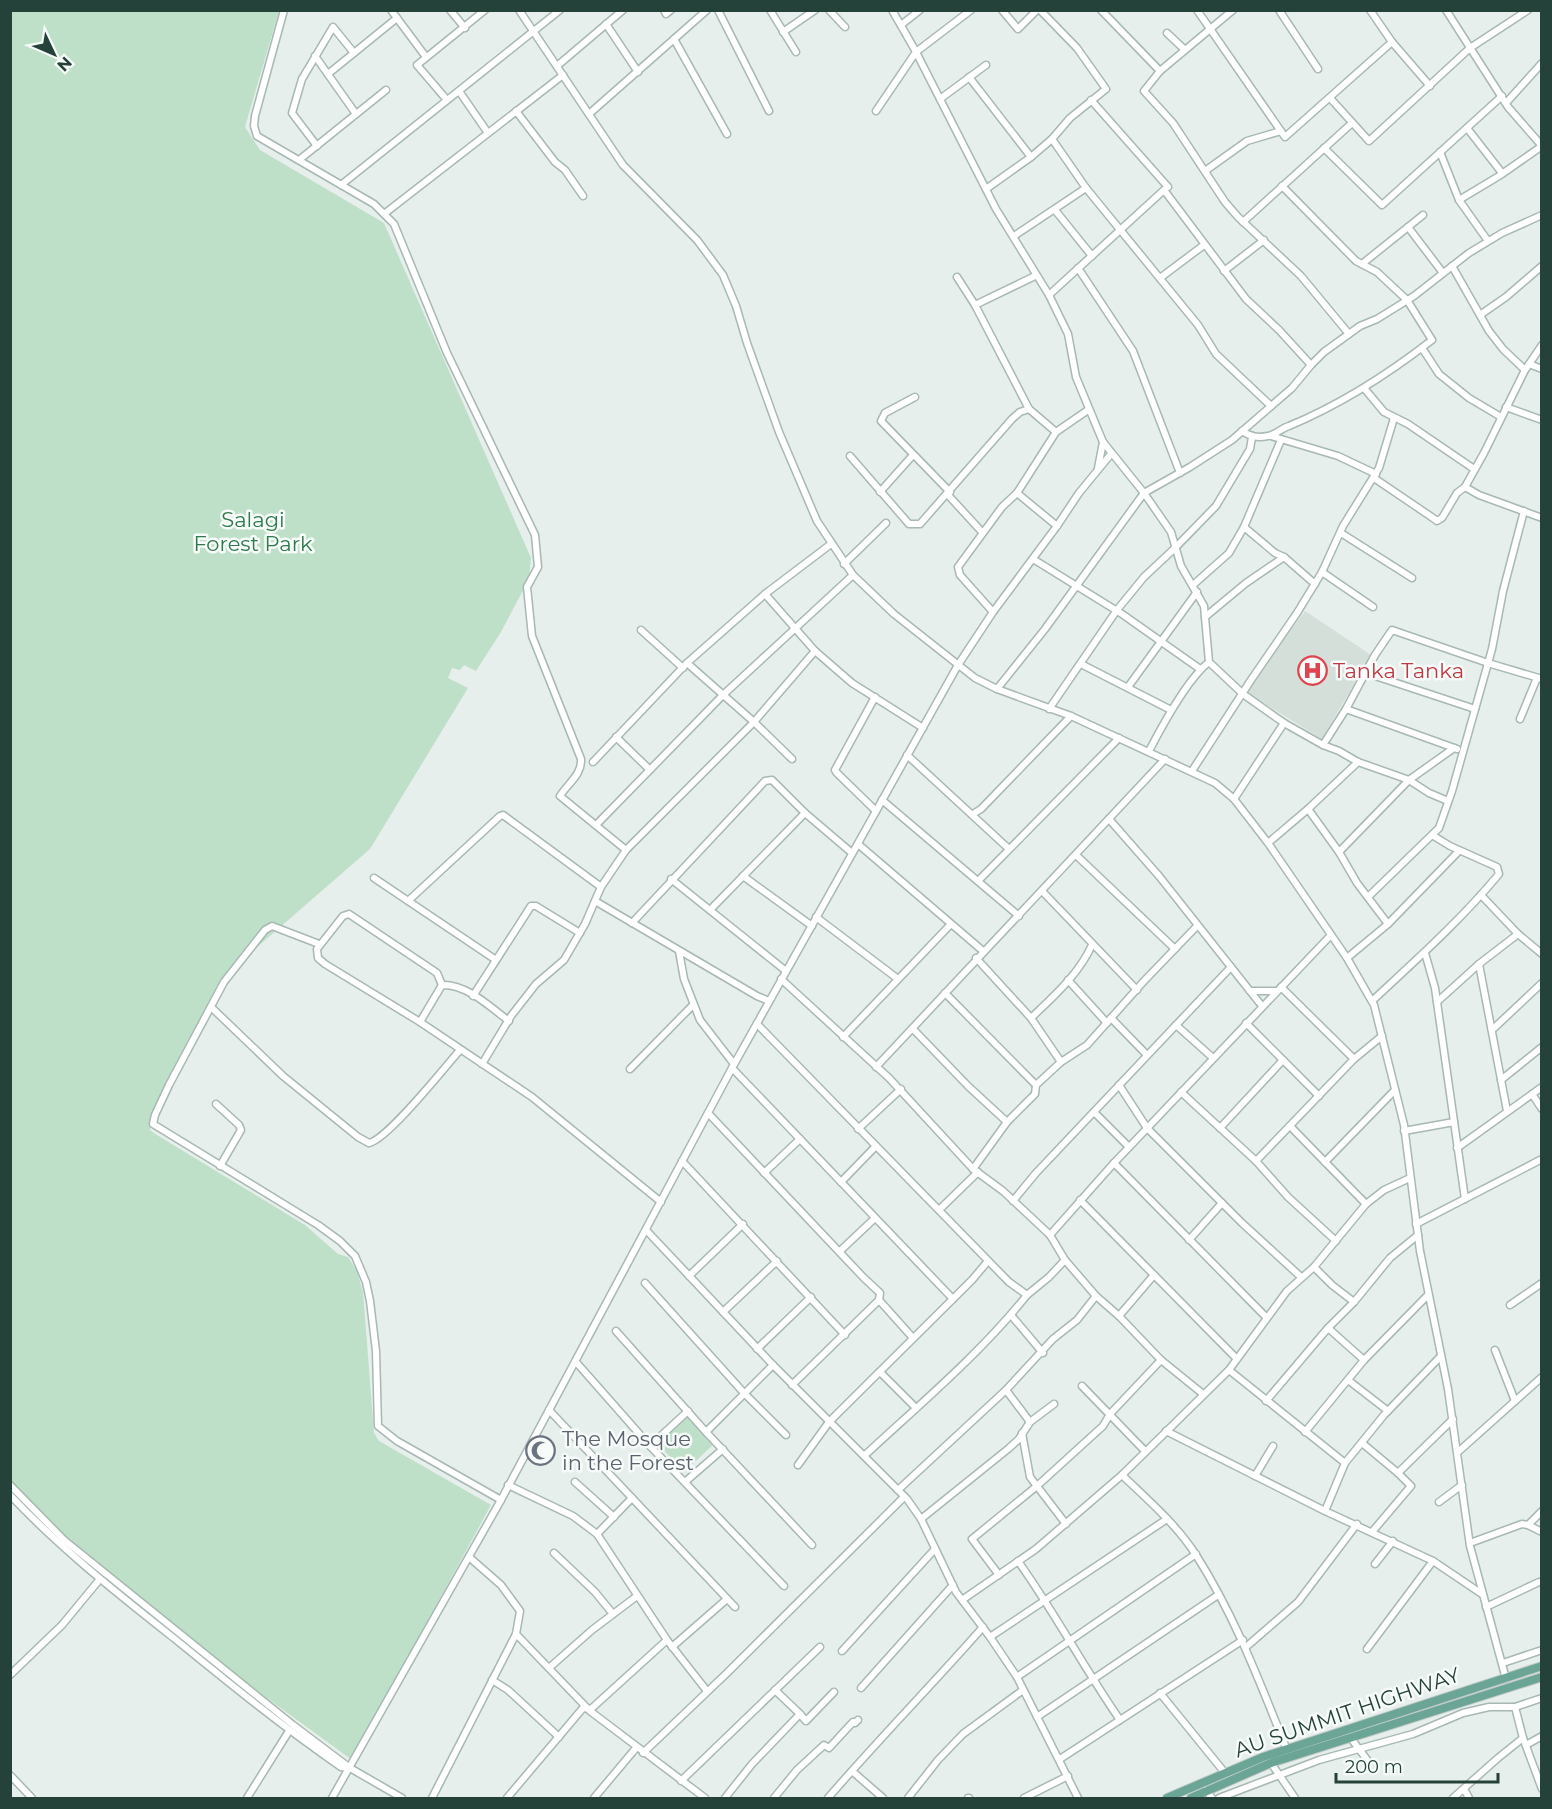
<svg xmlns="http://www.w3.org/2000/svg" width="1552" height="1809" font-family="Montserrat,sans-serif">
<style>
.built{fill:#d4dfda}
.green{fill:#bfe0c8}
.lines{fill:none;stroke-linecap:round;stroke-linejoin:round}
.minor-casing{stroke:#a8b8b2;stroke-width:9}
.major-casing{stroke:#c2cac8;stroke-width:10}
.minor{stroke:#fff;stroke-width:6}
.major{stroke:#6aa596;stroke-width:8}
.labels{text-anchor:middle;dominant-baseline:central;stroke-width:5;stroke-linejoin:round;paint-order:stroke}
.park-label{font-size:21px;fill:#2d7a4b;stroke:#f7fbf9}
.health-label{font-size:21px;fill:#be3a42;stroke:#f7fbf9;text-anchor:start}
.worship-label{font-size:21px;fill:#5b616d;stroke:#f7fbf9;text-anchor:start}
.street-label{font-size:21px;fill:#24423a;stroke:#f7fbf9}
</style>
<rect width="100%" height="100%" fill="#e6efeb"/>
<!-- built -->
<path class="built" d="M1305,611L1371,655L1322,739L1249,694L1250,685Z"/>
<!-- green -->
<g class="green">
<path d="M11,11H279L245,127L260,150L384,223L531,558L529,579L501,632L476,671L464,665L460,670L452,668L448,678L468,688L370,849L225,975L217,986L151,1124L150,1130L157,1135L305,1225L338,1254L348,1257L357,1271L363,1292L374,1433L379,1441L491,1505L352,1760C234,1674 114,1589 11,1487Z"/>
<path d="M688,1414L715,1443L684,1472L657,1443Z"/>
</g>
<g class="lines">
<defs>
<g id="minor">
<path d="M284,10L255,116L254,126L257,136L374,204L394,224L447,353L535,535L538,567L527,587L532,636L581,759C582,775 568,783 560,796L626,850"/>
<path d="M391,10L426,57"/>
<path d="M450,10L465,28"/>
<path d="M519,10L623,165L697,240L723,275L736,306L747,343L779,432L817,521L853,575L894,614L975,678L997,689L1071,716L1215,783L1234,799L1268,843L1347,958L1374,1005L1404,1125L1420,1251L1448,1389L1470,1546L1506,1679"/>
<path d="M664,10L666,14L671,10"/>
<path d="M718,10L769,111"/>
<path d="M770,10L796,52"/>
<path d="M829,10L845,27"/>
<path d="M892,10L915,50L996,209L1049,295L1068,334L1076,377L1103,442L1144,493L1171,532L1181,566L1204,606L1209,662L1243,694L1284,723L1234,799"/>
<path d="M1002,10L1018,29L1037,10"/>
<path d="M1101,10L1160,71"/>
<path d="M1197,10L1285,137L1392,42"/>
<path d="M1233,10L1160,71L1144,91L1173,123L1225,202L1238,217L1301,276L1349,334"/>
<path d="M1279,10L1318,69"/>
<path d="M1370,10L1392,42L1430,86"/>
<path d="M1446,10L1508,107L1542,146"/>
<path d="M606,24L638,72"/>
<path d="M901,25L920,10"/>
<path d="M783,32L815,10"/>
<path d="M1167,33L1185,50"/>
<path d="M674,39L727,134"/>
<path d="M315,56L356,114"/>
<path d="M557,66L623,10"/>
<path d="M328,74L397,18"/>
<path d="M969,77L1031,157"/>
<path d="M459,91L488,133"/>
<path d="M1330,98L1369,141L1470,48L1528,10"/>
<path d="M940,99L986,65"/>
<path d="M447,100L417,65L485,10"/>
<path d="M1091,100L1168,187"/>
<path d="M1506,103L1542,63"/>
<path d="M516,111L555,162L565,170L583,196"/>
<path d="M876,111L916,52L971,10"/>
<path d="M589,114L707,10"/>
<path d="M1467,128L1502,173"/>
<path d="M1052,139L1086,188L1198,325L1216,354L1271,406"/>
<path d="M317,146L292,113L302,79L333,27L354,53"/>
<path d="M1324,148L1382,205L1502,96"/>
<path d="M1440,152L1459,200L1488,241"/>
<path d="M299,160L386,90"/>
<path d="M1205,171L1247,141L1281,131"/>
<path d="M341,185L560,10"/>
<path d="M986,189L1031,157L1052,139L1070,118L1106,89L1077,48L1040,10"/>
<path d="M1459,200L1499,176L1542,146"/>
<path d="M1055,210L1092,256"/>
<path d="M384,214L563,75"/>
<path d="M1243,222L1352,123"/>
<path d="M1408,227L1443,273"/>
<path d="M1014,236L1086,188"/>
<path d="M1362,264L1423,215"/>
<path d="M1452,266L1489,331L1503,349L1525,370"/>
<path d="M1078,268L1133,351L1180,473"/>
<path d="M1224,271L1264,240"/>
<path d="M957,277L975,305L1029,409L1056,432"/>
<path d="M1160,278L1204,245"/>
<path d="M1049,295L1164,190L1246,299L1279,330L1311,365"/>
<path d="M975,305L1035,276"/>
<path d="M1480,315L1506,297L1542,266"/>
<path d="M1422,348L1439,374L1469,398L1501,417"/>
<path d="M1529,364L1542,369"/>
<path d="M1364,388L1384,412L1408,424L1474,469"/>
<path d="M915,397L885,413L881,421L950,492"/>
<path d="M1506,407L1542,420"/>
<path d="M1242,431C1251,437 1258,438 1268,436C1275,435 1282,428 1289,426C1342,404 1387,375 1432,340L1407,300L1377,272L1356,261L1282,186"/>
<path d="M1271,436L1338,456L1376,474"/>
<path d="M850,456L909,524H920L1012,419L1020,412L1029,409"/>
<path d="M1098,468L1103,442"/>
<path d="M1374,478L1433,518L1437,521L1442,518L1457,493L1465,487L1484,453L1525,370L1542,345"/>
<path d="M1465,487L1479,495L1542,518"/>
<path d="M880,492L913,455"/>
<path d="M1017,493L1057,526"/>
<path d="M948,495L982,532"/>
<path d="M1244,527L1275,553L1284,557L1315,584"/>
<path d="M1341,533L1412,578"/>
<path d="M1033,559L1122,614L1200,669"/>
<path d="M844,564L886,523"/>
<path d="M1322,572L1373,607"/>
<path d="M1193,585L1229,553L1244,527L1281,440"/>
<path d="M765,594L815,651L852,683L923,728"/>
<path d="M993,612L960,575L958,567L1002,507L1017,493L1056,432L1088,410"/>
<path d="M1205,617L1246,583L1284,557"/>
<path d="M641,630L683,668"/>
<path d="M687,663L754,722L792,759"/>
<path d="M1081,664L1171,710"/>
<path d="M1366,673L1475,709"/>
<path d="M1128,687L1197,592"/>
<path d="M997,689L1045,629L1144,493L1190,467L1232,440L1292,388L1311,365L1324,352L1360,326L1377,319L1414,296L1469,253L1502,233L1542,215"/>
<path d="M875,697L835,770L837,773L876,811"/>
<path d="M1049,709L1117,610L1144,577L1175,548L1216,506L1250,449L1252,437"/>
<path d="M1346,709L1457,749"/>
<path d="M1520,719L1537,678"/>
<path d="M1284,723L1323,745L1339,751L1358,762L1409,780L1429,793L1448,801"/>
<path d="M616,737L650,770"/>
<path d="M1323,745L1346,709L1375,655L1392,630L1488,663L1542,679"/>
<path d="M1149,751C1162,726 1187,679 1209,662"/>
<path d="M907,755L1009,849"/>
<path d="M593,762L687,663L765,594L831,544"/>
<path d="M1192,771L1251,680L1297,613L1322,572L1343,526L1379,468L1394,418"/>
<path d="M882,800L1019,916"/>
<path d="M1308,809L1339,852L1357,883L1388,924"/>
<path d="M973,814L981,809L1071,716"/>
<path d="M1109,819L1159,876L1250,991H1277"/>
<path d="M596,825L723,695L853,575"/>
<path d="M1268,843L1308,809L1358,762"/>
<path d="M858,844L983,951"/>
<path d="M1339,852L1409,780L1454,748"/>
<path d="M1076,855L1175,949"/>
<path d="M743,876L812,926"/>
<path d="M374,878L496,960"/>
<path d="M671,879L786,971"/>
<path d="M978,881L1119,738"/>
<path d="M1042,891L1137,990"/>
<path d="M1481,895L1518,934L1542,954"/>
<path d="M1368,897L1439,828L1452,791L1492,649L1503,591L1524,511"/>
<path d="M408,901L500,816L503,815L601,887"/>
<path d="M595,901L757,996L769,1001"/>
<path d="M710,910L805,813"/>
<path d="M816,917L898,979"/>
<path d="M632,923L765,781L772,780L805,813L852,853"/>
<path d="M319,944L272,926L265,930L224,982L169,1085L155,1115L153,1124L318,1225L340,1241L355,1256L366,1282L370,1301L376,1351L378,1426L397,1441L501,1500"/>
<path d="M679,951L684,979L700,1020L734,1064"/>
<path d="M1425,953L1435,988L1465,1199"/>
<path d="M976,958L1031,1018L1061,1062"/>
<path d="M1347,958L1388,924L1459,851"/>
<path d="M1479,964L1507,1111"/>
<path d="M781,979L889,1078L973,1169L1003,1191L1050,1235L1065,1260L1096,1296L1119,1316L1161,1360L1203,1394"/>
<path d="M1068,980L1107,1023"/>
<path d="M442,985L437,973L349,914L343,916L317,949L318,958L325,964L420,1022L532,1097L661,1202"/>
<path d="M1281,987L1354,1059"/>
<path d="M1250,991L1262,1006"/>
<path d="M945,993L1036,1085"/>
<path d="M473,996L531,906H536L580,933"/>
<path d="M1372,1001C1416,960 1461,920 1499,874L1497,867L1450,846L1432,835"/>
<path d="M1437,1002L1479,964L1518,934"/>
<path d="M211,1007L283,1076L358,1137L369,1143C388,1139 445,1067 460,1050"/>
<path d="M1031,1018C1054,996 1079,974 1092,945"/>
<path d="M1111,1018L1147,1055"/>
<path d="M420,1022L442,985C467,984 490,1007 509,1021"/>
<path d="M1246,1023L1319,1096"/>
<path d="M757,1024L1009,1282L1027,1295L1049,1277L1065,1260"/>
<path d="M1176,1025L1213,1058"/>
<path d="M913,1029L968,1086L1007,1122"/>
<path d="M1492,1030L1542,983"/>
<path d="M843,1037L951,924"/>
<path d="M482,1064L511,1016L536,984L564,960L585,924L601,887L626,850L754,722L815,651"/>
<path d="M876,1067L1165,759"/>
<path d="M732,1068L953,1299"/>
<path d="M630,1069L693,1005"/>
<path d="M1501,1080L1542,1047"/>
<path d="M1119,1085L1147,1128L1242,1223L1301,1277"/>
<path d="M1181,1092L1256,1161L1288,1197L1336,1241"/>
<path d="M1532,1094L1542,1109"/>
<path d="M216,1104L239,1125L241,1130L220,1166"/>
<path d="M1094,1112L1129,1147"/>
<path d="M708,1113L863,1277L880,1293L879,1300L913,1338"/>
<path d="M1290,1126L1366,1204"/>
<path d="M1220,1128L1283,1060"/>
<path d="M858,1129L901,1089"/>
<path d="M1404,1131L1454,1122"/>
<path d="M1457,1148L1542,1087"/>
<path d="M682,1161L845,1335"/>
<path d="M1256,1161L1354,1059L1382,1036"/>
<path d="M1325,1162L1395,1090"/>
<path d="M1114,1163L1266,1317"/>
<path d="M973,1169L1007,1122L1035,1094L1036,1085L1061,1062L1087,1045L1144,981L1197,926"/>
<path d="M764,1173L800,1139"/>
<path d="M841,1182L876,1146"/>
<path d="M1080,1200L1236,1358"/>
<path d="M1013,1201L1036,1173L1231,967"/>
<path d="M939,1210L978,1172"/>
<path d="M1416,1224L1542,1159"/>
<path d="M646,1230L773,1365L907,1499L921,1519L956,1592L990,1637L1017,1677L1078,1798"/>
<path d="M1050,1235L1114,1163L1331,935"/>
<path d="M1189,1240L1222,1203"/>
<path d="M840,1251L875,1218"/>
<path d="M1314,1267L1332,1285L1354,1302"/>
<path d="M689,1276L743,1224"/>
<path d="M645,1283L744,1393L786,1435"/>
<path d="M1510,1305L1542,1283"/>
<path d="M723,1312L777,1261"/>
<path d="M1011,1315L1043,1353"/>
<path d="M1119,1316L1154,1275"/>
<path d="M1328,1328L1364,1360"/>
<path d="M616,1331L706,1432L812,1545"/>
<path d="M757,1349L811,1297"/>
<path d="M1495,1350L1515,1401"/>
<path d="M576,1362L650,1446L784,1586"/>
<path d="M1229,1370L1345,1463L1325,1511"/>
<path d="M880,1372L916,1408"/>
<path d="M1348,1380L1388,1411"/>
<path d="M792,1385L879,1300"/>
<path d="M1082,1386L1145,1451"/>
<path d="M1006,1390L1030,1422"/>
<path d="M1266,1401L1328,1328L1354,1302L1390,1258L1418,1235"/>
<path d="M549,1410L735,1607"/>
<path d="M1166,1431L1325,1511L1433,1561L1482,1594"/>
<path d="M706,1432L773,1365"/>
<path d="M1305,1432L1364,1360L1428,1295"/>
<path d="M1022,1433L1030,1477L1066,1524"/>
<path d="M1362,1443L1398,1473L1411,1486L1372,1532"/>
<path d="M650,1446L688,1411"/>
<path d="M1458,1452L1542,1377"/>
<path d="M864,1456C919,1405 980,1354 1027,1295"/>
<path d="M1345,1463L1384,1415L1441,1356"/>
<path d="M798,1465L829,1422L972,1280L988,1261"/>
<path d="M1398,1473L1453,1419"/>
<path d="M1122,1475C1148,1500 1177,1525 1196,1555C1235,1616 1260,1683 1287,1750"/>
<path d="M1255,1476L1273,1446"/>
<path d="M575,1482L614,1517"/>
<path d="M685,1482L723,1449"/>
<path d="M10,1485L64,1540L293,1725L350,1768L402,1798"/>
<path d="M508,1485L573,1516L597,1534L667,1640L707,1691"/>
<path d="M898,1490L1006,1390L1053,1339L1077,1320L1096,1296"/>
<path d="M10,1495C61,1549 117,1593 175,1639C229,1683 283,1727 341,1767L349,1768"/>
<path d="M1439,1502L1462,1485"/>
<path d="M921,1519L1008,1449L1019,1439L1030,1422L1054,1404"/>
<path d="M1528,1525L1542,1511"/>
<path d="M597,1534L632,1498"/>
<path d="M1470,1543L1522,1524L1528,1525L1542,1532"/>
<path d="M554,1553L595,1592L613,1614"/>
<path d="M1018,1561C1055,1613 1084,1668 1120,1720"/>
<path d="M1375,1564L1393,1541"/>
<path d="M999,1575L972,1539L1037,1486L1103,1426L1110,1414L1161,1360"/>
<path d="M962,1600L1036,1549L1122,1475L1229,1370L1287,1291L1314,1267L1366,1204L1384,1190L1410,1178"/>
<path d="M1486,1607L1539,1582"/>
<path d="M516,1634L590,1711L705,1798"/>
<path d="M990,1637L1167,1519"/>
<path d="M672,1647L727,1599"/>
<path d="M1246,1647L1298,1602L1357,1524"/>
<path d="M1367,1649L1433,1561"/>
<path d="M842,1651L935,1549"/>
<path d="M1503,1663L1542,1650"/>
<path d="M549,1668L592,1630L637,1596"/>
<path d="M10,1675L62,1625L100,1579"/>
<path d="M1017,1677L1196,1554"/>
<path d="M492,1680L508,1690L559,1737"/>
<path d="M861,1688L953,1585"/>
<path d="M775,1690L800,1714"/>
<path d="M1160,1693L1225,1773"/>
<path d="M1515,1707L1523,1738L1542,1789"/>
<path d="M1037,1717L1218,1595"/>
<path d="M1350,1737L1368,1761"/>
<path d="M1526,1745L1542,1736"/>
<path d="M643,1753L727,1673L904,1497"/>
<path d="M1060,1759L1243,1640"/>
<path d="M1271,1763L1295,1798"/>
<path d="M852,1771L883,1798"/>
<path d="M10,1775L32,1798"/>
<path d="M681,1781L820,1647"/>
<path d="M1464,1789L1469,1798"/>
<path d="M1206,1790L1212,1798"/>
<path d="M247,1798L289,1731"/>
<path d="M332,1798L501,1500L732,1068L958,665L993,612L1057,526L1079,493L1111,454"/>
<path d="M432,1798L516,1634L520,1611L501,1585L469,1557"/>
<path d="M507,1798L583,1708L591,1709L667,1640"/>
<path d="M594,1798L636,1748"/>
<path d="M725,1798L752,1764L800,1714L806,1721L834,1692"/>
<path d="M774,1798L797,1770L824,1745L829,1748L853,1722L855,1723L858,1720"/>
<path d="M828,1798C878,1740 932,1685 983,1627"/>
<path d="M908,1798L938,1760L963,1734L1023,1690"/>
<path d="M968,1798H969"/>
<path d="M1024,1798L1068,1776"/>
<path d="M1219,1798L1319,1760L1413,1734L1463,1713L1489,1707H1515L1542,1698"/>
<path d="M1453,1798L1498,1758L1523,1738"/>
</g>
<g id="major">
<path d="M1167,1798L1263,1757L1542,1666"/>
<path d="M1191,1798L1271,1763L1542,1677"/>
</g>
</defs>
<!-- minor casing -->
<use href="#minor" class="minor-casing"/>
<!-- major casing -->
<use href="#major" class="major-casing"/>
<!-- minor -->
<use href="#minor" class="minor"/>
<!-- major -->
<use href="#major" class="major"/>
</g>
<!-- icons -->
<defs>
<symbol id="hospital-ring" viewBox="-11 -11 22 22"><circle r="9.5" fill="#f7fbf9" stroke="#e0444e" stroke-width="1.5"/><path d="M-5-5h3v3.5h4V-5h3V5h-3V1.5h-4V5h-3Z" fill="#e0444e"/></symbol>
<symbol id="mosque-ring" viewBox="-11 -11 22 22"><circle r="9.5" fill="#f7fbf9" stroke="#6b7280" stroke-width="1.5"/><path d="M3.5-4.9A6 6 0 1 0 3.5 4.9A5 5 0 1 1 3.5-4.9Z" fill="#6b7280"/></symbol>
</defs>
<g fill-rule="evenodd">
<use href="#hospital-ring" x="1296" y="654" width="33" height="33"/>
<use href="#mosque-ring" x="524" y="1434" width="33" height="33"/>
</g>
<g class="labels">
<!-- park labels -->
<g class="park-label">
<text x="253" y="519">Salagi<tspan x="253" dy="24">Forest Park</tspan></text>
</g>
<!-- health labels -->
<g class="health-label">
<text x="1333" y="670">Tanka Tanka</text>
</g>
<!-- worship labels -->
<g class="worship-label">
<text x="562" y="1438">The Mosque<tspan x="562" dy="24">in the Forest</tspan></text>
</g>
<!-- street labels -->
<g class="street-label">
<text transform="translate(1347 1712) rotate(-19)">AU SUMMIT HIGHWAY</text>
</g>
</g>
<!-- border -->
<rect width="1552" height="1809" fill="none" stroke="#24423a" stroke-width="24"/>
<!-- north arrow -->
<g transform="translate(54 54) rotate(134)" stroke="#f7fbf9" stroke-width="4.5" paint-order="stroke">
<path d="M0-4.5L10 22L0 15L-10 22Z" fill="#24423a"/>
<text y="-9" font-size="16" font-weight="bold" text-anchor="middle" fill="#24423a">N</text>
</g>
<!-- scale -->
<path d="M1336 1773v9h162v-9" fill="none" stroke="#24423a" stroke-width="3"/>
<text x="1345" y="1773" font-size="18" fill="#24423a" stroke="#f7fbf9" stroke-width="4.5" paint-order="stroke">200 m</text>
</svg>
